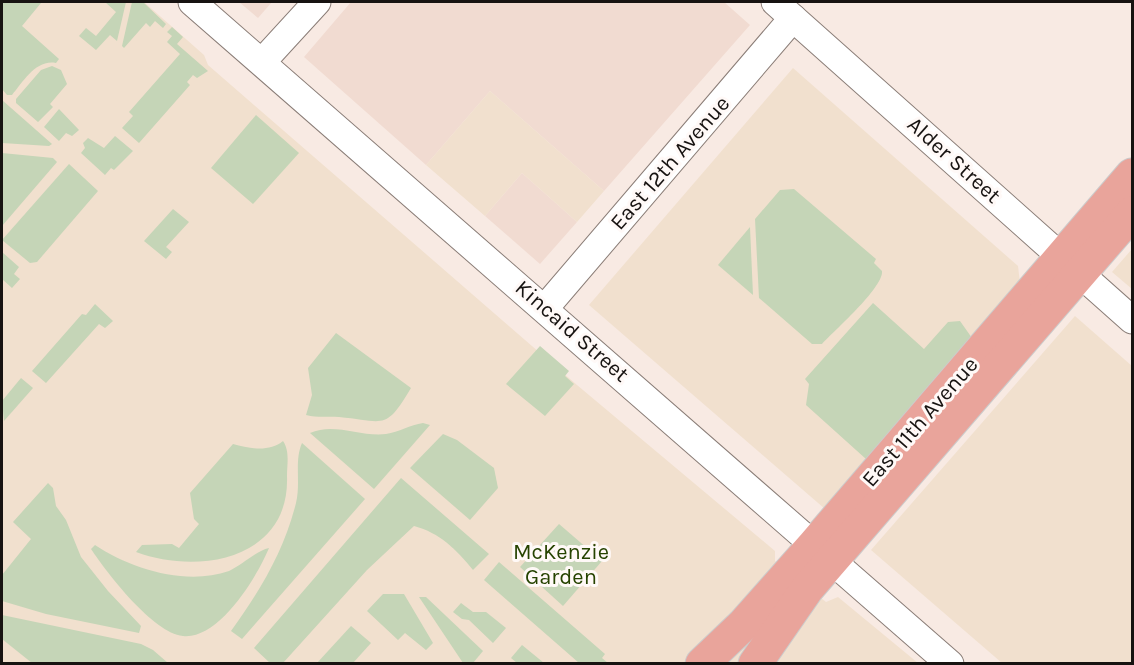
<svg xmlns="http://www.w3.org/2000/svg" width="1134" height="665" font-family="Karla,sans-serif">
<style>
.built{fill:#f1dbd1}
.education{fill:#f1e0ce}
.green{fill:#c5d5b7}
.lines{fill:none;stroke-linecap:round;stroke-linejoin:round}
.minor-casing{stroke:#8a7d77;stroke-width:29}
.major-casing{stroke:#cccbcb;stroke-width:35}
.minor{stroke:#fff;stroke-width:27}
.major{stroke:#e9a49b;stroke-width:33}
.labels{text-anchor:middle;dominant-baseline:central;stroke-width:6;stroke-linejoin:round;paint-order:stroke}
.street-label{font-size:22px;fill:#171311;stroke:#fff9f7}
.park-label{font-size:22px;fill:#264300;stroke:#fff9f7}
</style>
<rect width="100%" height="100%" fill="#f8eae3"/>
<!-- built -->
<g class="built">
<path d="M239,2H272L258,18Z"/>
<path d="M351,2H724L750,25L604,191L490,91L426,165L304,57Z"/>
<path d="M522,173L577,222L540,264L485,216Z"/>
</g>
<!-- education -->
<g class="education">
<path d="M2,2H144L204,55L208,65L577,385L775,551V561L826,602L838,597L918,663H2Z"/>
<path d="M793,68L1018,266L1020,283L825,509L589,305Z"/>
<path d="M490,91L604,191L577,222L522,173L485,216L426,165Z"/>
<path d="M1132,249V289L1112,272Z"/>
<path d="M1075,316L1132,366V663H1002L871,550Z"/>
</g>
<!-- green -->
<g class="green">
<path d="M2,2L41,3L22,26L59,59L56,63C36,59 23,82 12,95H7L2,89Z"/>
<path d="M105,2H126L117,41L110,35L96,50L79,36L86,28L96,36L116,12Z"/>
<path d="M132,2H143L166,24L163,28L155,21L150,27L146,23L124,48L122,46Z"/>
<path d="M172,27L183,37L177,44L208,71L197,78L193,75L187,82L190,85L139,143L122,128L133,116L129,112L180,54L167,42L172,36L167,32Z"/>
<path d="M52,66L61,70L67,84L50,104L53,107L38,122L16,103V99L41,70Z"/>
<path d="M2,100L52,144L49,146L2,143Z"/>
<path d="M59,109L79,130L72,136L66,133L59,141L44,127Z"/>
<path d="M256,115L299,153L253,204L211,168Z"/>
<path d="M115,136L133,151L114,170L111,168L105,175L81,153L85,148L83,143L88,138L104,148Z"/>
<path d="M2,153L53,158L57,162L2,226Z"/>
<path d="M69,164L98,191L37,262L30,263L2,240Z"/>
<path d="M794,189L876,259L874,263L882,271C884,287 834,331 822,344H812L759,298L755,219L780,190Z"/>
<path d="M173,209L189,222L166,247L172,252L166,259L144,241Z"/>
<path d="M750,227L753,295L718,265Z"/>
<path d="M2,252L19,267L14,274L20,279L12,288L2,279Z"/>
<path d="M873,303L924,349L948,322L960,321L972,338L866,459L806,405L809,384L805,379Z"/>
<path d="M95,304L113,321L105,328L99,324L46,383L32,371L82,314L86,315Z"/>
<path d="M336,333L411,388C385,432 384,421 339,417C327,416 318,418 306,415L312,395L308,368Z"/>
<path d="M540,346L569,371L565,376L574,384L545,416L506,384Z"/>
<path d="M21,378L33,388L4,421L2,401Z"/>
<path d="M423,423L430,425L374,489L310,433C334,422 360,437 386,434C399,432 410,425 423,423Z"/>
<path d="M443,434L457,440L494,468L498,488L470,520L410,468Z"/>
<path d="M283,441C290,451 287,464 287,476C290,560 198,575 136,552L142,545L172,544L179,548L199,524L194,519L190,493L233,444C250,449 270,452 283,441Z"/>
<path d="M302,443L365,499L242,639L231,631C260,591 284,551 296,503C301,483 294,461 302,443Z"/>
<path d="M401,478L489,554L473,570C456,549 440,533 414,526L367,570L283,663H270L254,648Z"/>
<path d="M48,483L53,488L56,506L66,520L81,557L108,591L141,626L139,633L46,614L2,601V575L31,539L13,522Z"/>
<path d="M559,524L602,561L563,606L520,567Z"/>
<path d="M95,545C131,569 186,586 229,571C242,565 256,551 269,548C257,577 219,640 183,636C153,633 107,573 91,549Z"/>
<path d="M499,562L605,654L602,658L608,663H579L484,580Z"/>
<path d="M383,594H404L433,643L426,650L405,633L398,640L367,611Z"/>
<path d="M419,597H426L483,651L473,663H463Z"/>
<path d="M461,603L473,612H486L506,628L493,643L469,620L462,619L453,612Z"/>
<path d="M2,615L141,644L153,650L168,663H32L2,639Z"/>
<path d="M351,626L371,643L353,663H317Z"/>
<path d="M522,645L544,663H517L511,658Z"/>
</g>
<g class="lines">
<defs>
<g id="minor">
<path d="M192,2L950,664"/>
<path d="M775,2L1132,320"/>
<path d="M262,62L317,2"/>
<path d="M545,308L793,18"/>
</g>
<g id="major">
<path d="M702,664L743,625L814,545L1132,175"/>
<path d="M755,664L807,589L1132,213"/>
</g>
</defs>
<!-- minor casing -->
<use href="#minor" class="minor-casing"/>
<!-- major casing -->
<use href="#major" class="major-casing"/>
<!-- minor -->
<use href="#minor" class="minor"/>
<!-- major -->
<use href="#major" class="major"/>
</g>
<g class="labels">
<!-- street labels -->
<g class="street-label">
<text transform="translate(954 160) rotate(42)">Alder Street</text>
<text transform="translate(670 163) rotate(-49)">East 12th Avenue</text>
<text transform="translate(572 331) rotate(41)">Kincaid Street</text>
<text transform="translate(920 422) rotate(-49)">East 11th Avenue</text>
</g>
<!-- park labels -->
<g class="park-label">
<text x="561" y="552">McKenzie<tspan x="561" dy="25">Garden</tspan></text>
</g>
</g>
<!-- border -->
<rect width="1134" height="665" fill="none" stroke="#171311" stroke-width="6"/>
</svg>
